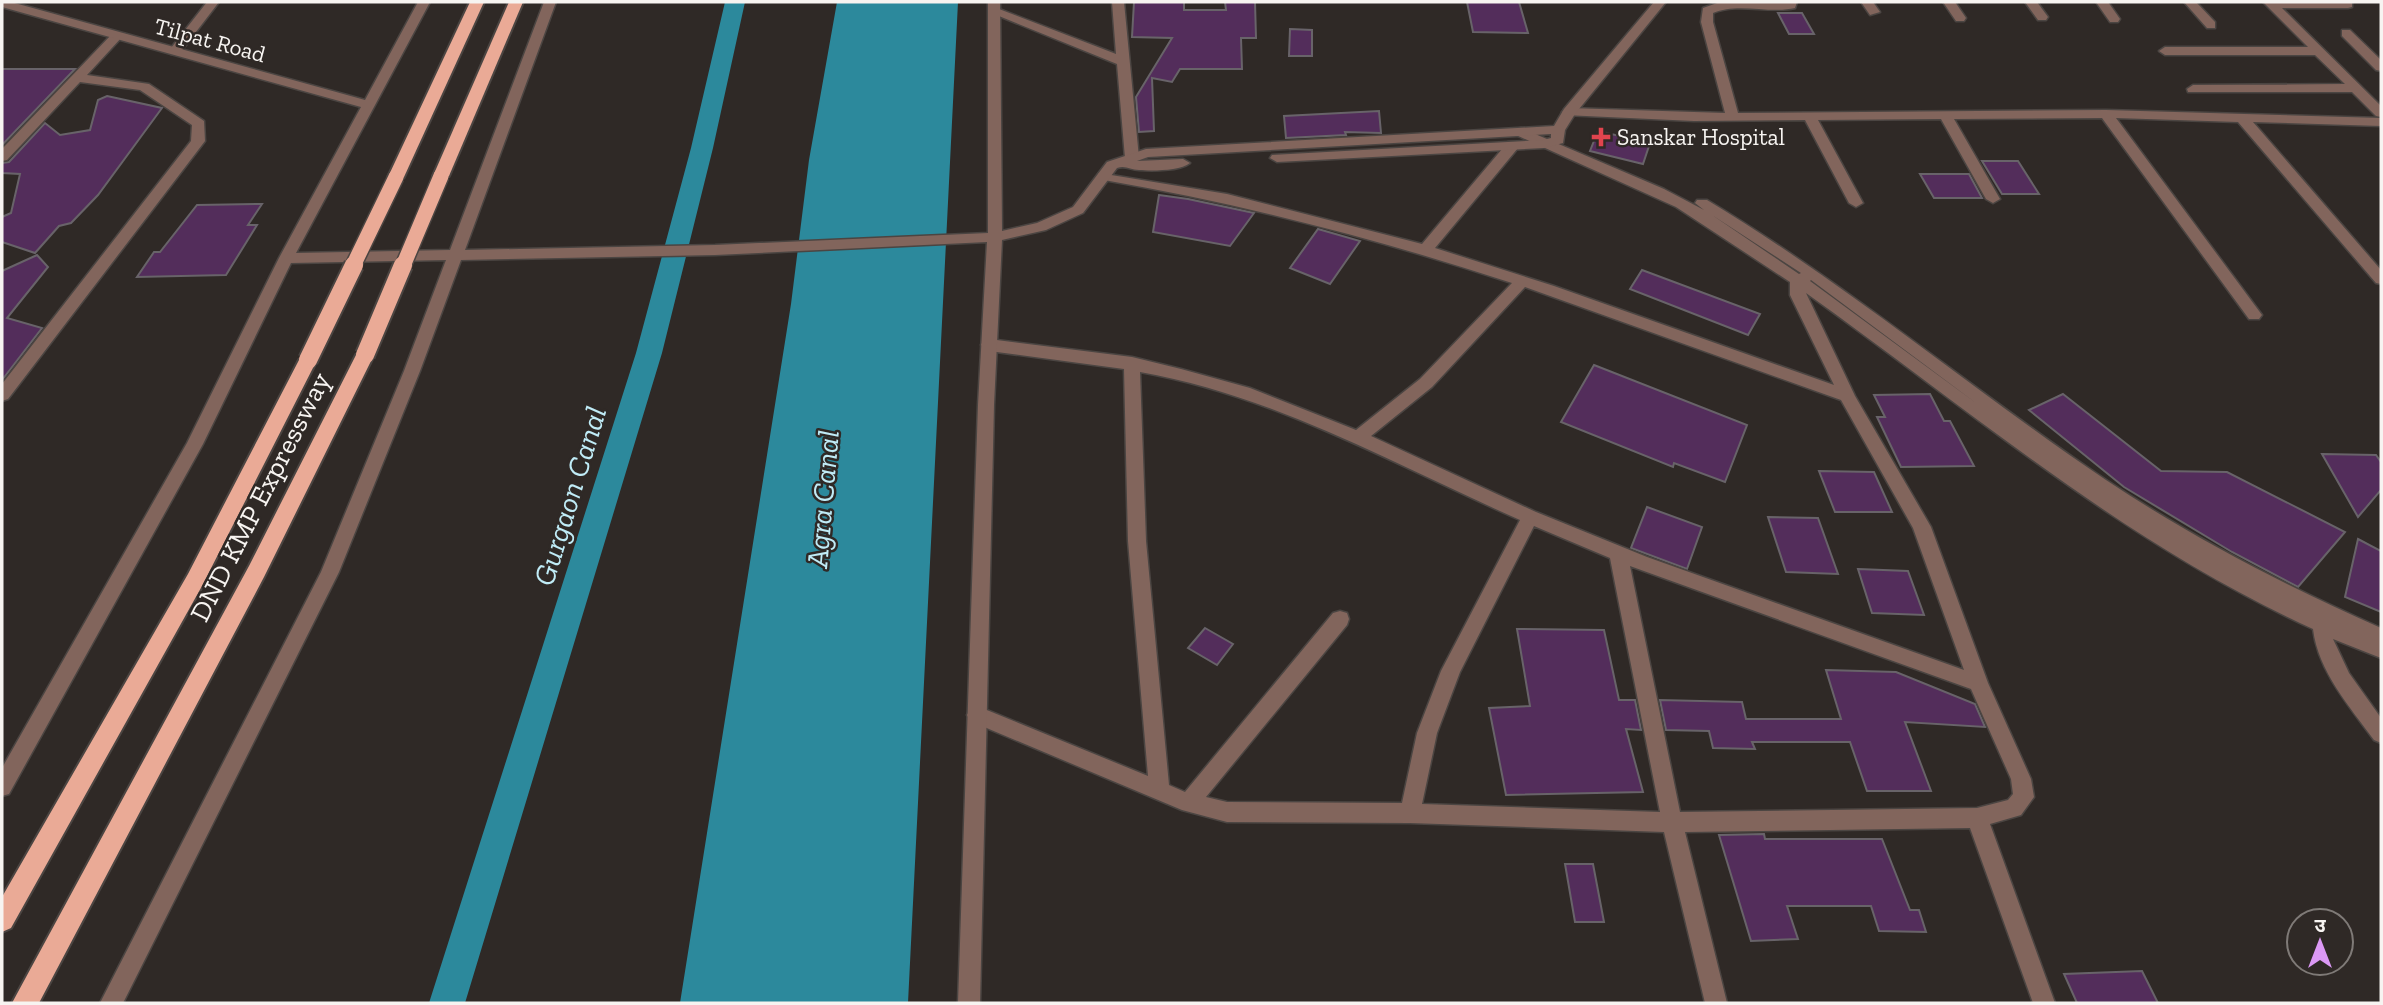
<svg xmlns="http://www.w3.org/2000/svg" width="2383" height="1005" font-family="'Zilla Slab','Noto Sans Devanagari',serif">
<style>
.water{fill:#2c899c}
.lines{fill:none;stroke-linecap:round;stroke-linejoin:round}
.canal{fill:#2c899c;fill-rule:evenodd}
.building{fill:#532d5b;stroke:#686369;stroke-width:2}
.minor-casing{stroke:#4b4542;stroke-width:3}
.tertiary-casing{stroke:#4b4542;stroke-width:3}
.trunk-casing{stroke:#4b4542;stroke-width:4}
.minor{fill:#82655c;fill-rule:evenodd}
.tertiary{fill:#82655c;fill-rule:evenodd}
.trunk{fill:#eaaa96;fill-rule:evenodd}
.trunk-bridge-far1-casing{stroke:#4b4542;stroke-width:18;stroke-linecap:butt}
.trunk-bridge-casing{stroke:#4b4542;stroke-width:22;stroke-linecap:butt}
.trunk-bridge-far1{stroke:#eaaa96;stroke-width:15}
.trunk-bridge{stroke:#eaaa96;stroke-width:18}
.health-dot{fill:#e0444e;stroke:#2f2926;stroke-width:2.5}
.labels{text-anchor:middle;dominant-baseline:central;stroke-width:5;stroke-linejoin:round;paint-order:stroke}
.far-street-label{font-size:23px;fill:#f7f4f1;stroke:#2f2926}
.far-poi-label{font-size:23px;fill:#f7f4f1;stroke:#2f2926;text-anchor:start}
.street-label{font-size:28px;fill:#f7f4f1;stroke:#2f2926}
.water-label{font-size:30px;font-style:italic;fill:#c0ecf7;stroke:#2f2926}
</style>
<rect width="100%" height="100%" fill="#2f2926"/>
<!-- water -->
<path class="water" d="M837,2H958L908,1003H680L791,304L809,160Z"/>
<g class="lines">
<!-- canal -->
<path class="canal" d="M725,2H745L713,148L662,353L465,1003H429L636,353L691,148Z"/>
</g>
<!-- building -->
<g class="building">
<path d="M1134,2H1184V10H1226L1225,2H1255L1256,38H1241L1242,69H1180L1172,82L1152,78L1154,131L1139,132L1136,97L1172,38L1132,37Z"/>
<path d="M1467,2H1519L1528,33L1473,32Z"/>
<path d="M1778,13H1802L1814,34H1789Z"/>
<path d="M1290,29L1312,30V56H1289Z"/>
<path d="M2,69H75L2,145Z"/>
<path d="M107,96L162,108L98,195L71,223L59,226L35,253L2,242V217L11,213L20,174L2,173V163L9,162L45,123L60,135L90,130L98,100Z"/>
<path d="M1379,111L1381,133L1345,132L1346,135L1286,138L1284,116Z"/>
<path d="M1598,131L1650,143L1643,164L1590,151Z"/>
<path d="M1982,161H2018L2039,194H2002Z"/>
<path d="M1920,174H1969L1982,198H1934Z"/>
<path d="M1159,195L1188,199L1254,213L1230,246L1153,232Z"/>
<path d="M262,204L248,225H257L226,275L137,277L154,252H160L197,205Z"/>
<path d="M1318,229L1360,241L1330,284L1290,268Z"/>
<path d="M37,255L48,267L7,318L42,328L2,380V271Z"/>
<path d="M1642,270L1760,314L1748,335L1630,289Z"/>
<path d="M1594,365L1747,425L1725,482L1674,463L1673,467L1561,422Z"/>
<path d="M1930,394L1944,421H1950L1974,466L1901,467L1877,417H1885L1874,395Z"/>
<path d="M2063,394L2161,471L2227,472L2345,532L2298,587L2232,552L2124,487L2029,410Z"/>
<path d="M2322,454L2376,455L2381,462V490L2358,517Z"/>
<path d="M1819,471L1874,472L1892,512H1835Z"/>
<path d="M1647,507L1702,527L1687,569L1631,548Z"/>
<path d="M1768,517L1818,518L1838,574L1786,572Z"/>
<path d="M2358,539L2381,551V612L2345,597Z"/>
<path d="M1858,569L1908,571L1924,615L1872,613Z"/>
<path d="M1205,628L1233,644L1217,665L1188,648Z"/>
<path d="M1517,629L1604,630L1619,700H1635L1641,730L1626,729L1643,792L1506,795L1489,708L1530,706Z"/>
<path d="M1826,670L1896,672L1975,704L1985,727L1905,722L1931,791H1867L1850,742H1752L1755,749L1713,748L1709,731L1666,730L1660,700L1742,702L1746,719H1841Z"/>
<path d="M1764,834L1765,839H1882L1910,910H1919L1926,932L1879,931L1871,906H1787L1798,939L1751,941L1719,835Z"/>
<path d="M1565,864H1593L1604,922H1575Z"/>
<path d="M2142,971L2158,1003H2077L2064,974Z"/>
</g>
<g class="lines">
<defs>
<g id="minor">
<path d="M207,2H219L179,54H171V48Z"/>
<path d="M1112,2H1124L1139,158L1132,162L1125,158L1117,64L989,12L999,9L1116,54Z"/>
<path d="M1720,2H1797L1795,8C1769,14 1738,2 1713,13V22L1738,113L2106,110L2381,118V126L2253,122L2381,270V284L2376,283L2238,122L2116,118L2259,311L2262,315L2259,319H2249L2102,118L1954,119L2000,199L1993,203L1986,199L1941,119L1818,120L1863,203L1856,207L1849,203L1805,120L1694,121L1564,115L1562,112L1569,108L1725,113L1701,22L1703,8Z"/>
<path d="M1861,2H1873L1880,12L1870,15Z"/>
<path d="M1943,2H1955L1966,18L1964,21H1956Z"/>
<path d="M2025,2H2037L2048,17L2046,20H2038Z"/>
<path d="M2096,2H2108L2120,19L2118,22H2110Z"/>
<path d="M2184,2H2196L2215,22V28H2207Z"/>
<path d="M2263,2H2352V7L2348,8H2282L2381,106V117L2376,116L2352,92H2188L2187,89L2193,85L2345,84L2315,55H2165L2159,51L2165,47H2308Z"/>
<path d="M2342,30H2350L2381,60V71L2376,70L2342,36Z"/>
<path d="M116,33L122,37L87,75L149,84L204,121L205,141L8,399L2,401V384L191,141L192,125L140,90L80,82L7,160L2,161V149L112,34Z"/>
<path d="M1521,128L1664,189L1704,210L1695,203L1697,200H1707C1847,284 1971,389 2106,480C2193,538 2286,586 2381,628V658L2333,639L2349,673L2381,718V743L2374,740C2350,707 2318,671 2313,629C2124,543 1973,412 1806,293L1855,396L1931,527L1988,683L2031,779L2034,797L2021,815L1990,824L2055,1003H2033L1970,828L1685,832L1727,1003H1705L1664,832L1410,823L1227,822L1182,810L970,721L967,715L970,709L977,706L1148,776L1128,541L1124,369L989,351L981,345L983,341L989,339L1132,357L1181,369L1250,388L1356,430L1420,379L1512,283C1378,239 1243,204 1104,180L1097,176L1099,173L1227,194L1422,244L1508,142H1518V148L1435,248L1554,286L1834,385L1790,295V282L1676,207L1516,135V129ZM1712,215L1801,273L1799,274ZM1811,280L1976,403L1810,281ZM1525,287L1841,400L1913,528L1964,670L1647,557L1536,512L1371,436L1432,387ZM1140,372C1276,396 1395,465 1520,520L1441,671L1417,733L1402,803L1227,802L1206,797L1347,625L1349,619L1347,613L1340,611L1333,613L1185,792L1169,785L1146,541ZM1534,526L1610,558L1660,812L1422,804L1437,733L1460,672ZM1630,566L1971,689L2011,779L2013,794L2008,800L1977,808L1680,812Z"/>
</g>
<path id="tertiary" d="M2,2H11L365,100L418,2H430L296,253L450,250L544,2H556L465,250L715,245L988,233V2H1000L1002,231L1037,223L1073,207L1107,162L1146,149L1554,126L1564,109L1654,2H1666L1575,114L1565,130L1563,143L1544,148L1277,162L1270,158L1272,155L1543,140L1551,138V134L1148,157L1137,161L1183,159L1190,163C1180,171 1152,171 1139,170C1130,170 1126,165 1117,168L1083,213L1046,230L1002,240L994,405L980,1003H958L978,405L987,242L715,255L461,260L420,371L339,572L123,1003H100L321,572L404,371L446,260L291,263L203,444L9,794L2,796V768L187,443L279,258L361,107L2,7Z"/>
<g id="trunk">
<path d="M470,2H484L404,177L401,180H391L388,177Z"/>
<path d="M509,2H523L449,176L441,181L436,179L433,176Z"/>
<path d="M365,349L374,355L264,577L39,1003H12L249,566L356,355Z"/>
<path d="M308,354L317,360L202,586L11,928L2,932V897L188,574L299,360Z"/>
</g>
</defs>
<!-- minor casing -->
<use href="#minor" class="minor-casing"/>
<!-- tertiary casing -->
<use href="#tertiary" class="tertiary-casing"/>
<!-- trunk casing -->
<use href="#trunk" class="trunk-casing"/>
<!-- minor -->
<use href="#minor" class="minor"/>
<!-- tertiary -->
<use href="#tertiary" class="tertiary"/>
<!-- trunk -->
<use href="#trunk" class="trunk"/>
<defs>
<g id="trunk-bridge-far1">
<path d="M353,266L396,177"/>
<path d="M403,266L441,176"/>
</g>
<g id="trunk-bridge">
<path d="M365,355L403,265"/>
<path d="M308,360L354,265"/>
</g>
</defs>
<!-- trunk-bridge-far1 casing -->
<use href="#trunk-bridge-far1" class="trunk-bridge-far1-casing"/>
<!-- trunk-bridge casing -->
<use href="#trunk-bridge" class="trunk-bridge-casing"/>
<!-- trunk-bridge-far1 -->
<use href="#trunk-bridge-far1" class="trunk-bridge-far1"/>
<!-- trunk-bridge -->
<use href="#trunk-bridge" class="trunk-bridge"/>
</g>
<!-- markers -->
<path class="health-dot" d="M1597.5 126.5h7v7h7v7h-7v7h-7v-7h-7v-7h7z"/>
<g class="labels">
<!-- far-street labels -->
<g class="far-street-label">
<text transform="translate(210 40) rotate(15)">Tilpat Road</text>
</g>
<!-- far-poi labels -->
<g class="far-poi-label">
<text x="1617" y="137">Sanskar Hospital</text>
</g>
<!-- street labels -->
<g class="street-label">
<text transform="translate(260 497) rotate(-63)">DND KMP Expressway</text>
</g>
<!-- water labels -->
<g class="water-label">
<text transform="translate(570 496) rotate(-73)">Gurgaon Canal</text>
<text transform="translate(823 499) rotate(-85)">Agra Canal</text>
</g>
</g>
<!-- border -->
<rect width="2383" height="1005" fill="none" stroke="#f7f4f1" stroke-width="7"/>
<!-- north arrow -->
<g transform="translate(2320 942)"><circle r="33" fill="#2f2926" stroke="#7f7a77" stroke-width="2"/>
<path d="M0-5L12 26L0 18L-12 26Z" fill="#dc99f5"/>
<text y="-10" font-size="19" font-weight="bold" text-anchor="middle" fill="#f7f4f1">उ</text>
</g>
</svg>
